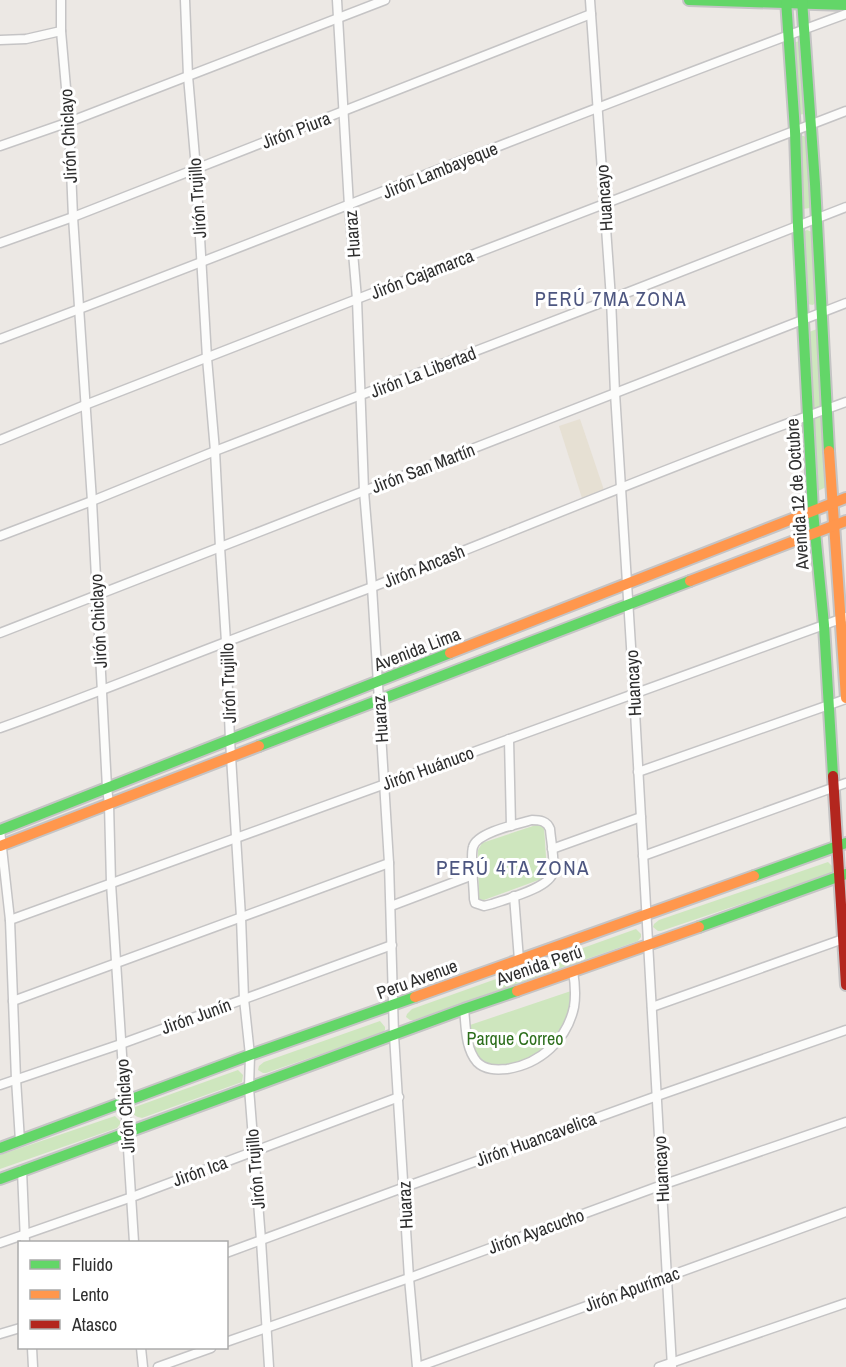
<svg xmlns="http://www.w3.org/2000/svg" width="846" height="1367" font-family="'Archivo Narrow',sans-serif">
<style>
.education{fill:#e6e0d3}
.green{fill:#cee6be}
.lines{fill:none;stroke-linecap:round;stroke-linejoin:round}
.street-casing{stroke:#c5c4c5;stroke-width:11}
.fast-casing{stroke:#c5c4c5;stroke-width:14}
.slow-casing{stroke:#c5c4c5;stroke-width:14}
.jam-casing{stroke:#c5c4c5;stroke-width:14}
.street{stroke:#fcfcfb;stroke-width:8}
.fast{stroke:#63d668;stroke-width:10}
.slow{stroke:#ff974d;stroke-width:10}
.jam{stroke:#b3261e;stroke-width:10}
.labels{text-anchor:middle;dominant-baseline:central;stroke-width:6;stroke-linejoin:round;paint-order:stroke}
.street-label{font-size:18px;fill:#2e2e2e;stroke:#fff}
.park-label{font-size:18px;fill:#2c6e1b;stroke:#fff}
.neighbourhood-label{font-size:20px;letter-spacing:1.5px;fill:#4d5680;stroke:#fff}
.quarter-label{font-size:21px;letter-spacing:1.5px;fill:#4d5680;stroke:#fff}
</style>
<rect width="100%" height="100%" fill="#ece8e4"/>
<!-- education -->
<path class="education" d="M580,419L604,490L582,498L559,426Z"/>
<!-- green -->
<g class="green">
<path d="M799,41L804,114L798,115L793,43Z"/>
<path d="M801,136H804L806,138L810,208L803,209L801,206L798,138Z"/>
<path d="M807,230L812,232L816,302L813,305L807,304L803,232Z"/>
<path d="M817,329L826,487L818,491L809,332Z"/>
<path d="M539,824L544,827L547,872L544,878L484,900L479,899L478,850L482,843Z"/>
<path d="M828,862L833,867V871L830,874L661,931H658L653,927L654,924L659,920Z"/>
<path d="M636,929L641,934V937L638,941L414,1020H410L406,1017L407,1014L412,1009Z"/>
<path d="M571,991C570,1012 565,1029 551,1046C538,1062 496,1077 480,1059C471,1049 471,1037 470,1025Z"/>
<path d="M380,1021L385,1027V1030L382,1033L266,1073H263L258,1070L259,1066L264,1062Z"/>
<path d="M238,1070L243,1075L242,1082L142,1118C137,1117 134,1116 132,1111L135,1107Z"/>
<path d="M115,1116L120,1121V1124L117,1128L0,1169V1155Z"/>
</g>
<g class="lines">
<defs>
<g id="street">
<path d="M61,0V31L69,122L73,217L92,501L107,788L109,804L111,883L134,1242"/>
<path d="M185,0L188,76L196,169L207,358L215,451L220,547L226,642L230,740L241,917L244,999L250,1055L249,1088L261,1240L269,1367"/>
<path d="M337,0L349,206L357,299L364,491L372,587L389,863L394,1035L409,1278L417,1367"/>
<path d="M590,0L611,299L615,393L634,694L672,1367"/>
<path d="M0,40L26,39L61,31"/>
<path d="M0,146L69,122L385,0"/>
<path d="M0,243L73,217L591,14"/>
<path d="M0,339C283,233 562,118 846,14"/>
<path d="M0,440L85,405L357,299L846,111"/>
<path d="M0,536L92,501L215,451L611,299L846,207"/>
<path d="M0,633L846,303"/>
<path d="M0,728C76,701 150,671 226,642C275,623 325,605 375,586C532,524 688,459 846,402"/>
<path d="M509,739L511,826"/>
<path d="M638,772L846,699"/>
<path d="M532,820C540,820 547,821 550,829C551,842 555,860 553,872C550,888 506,899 492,904L484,906L475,903L474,899C474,888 470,856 473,847C477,832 518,824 532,820Z"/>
<path d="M0,830L10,920L16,1079L20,1141"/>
<path d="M552,849L641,817"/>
<path d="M643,856L846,783"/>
<path d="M514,896L519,960"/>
<path d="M391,906L473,875"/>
<path d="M10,920L846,617"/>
<path d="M13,1001L389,863"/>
<path d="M652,1007L846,938"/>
<path d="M464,1009C466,1026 465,1048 477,1062C485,1070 496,1070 507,1069C540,1064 567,1040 574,1007C576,995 575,983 573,971"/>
<path d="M0,1085L121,1044L392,945"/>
<path d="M22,1170L25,1242"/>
<path d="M0,1243L132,1197L399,1097"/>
<path d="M226,1253L405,1187L657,1096L846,1030"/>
<path d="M0,1334L20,1328"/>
<path d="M226,1342L409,1278L662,1185L846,1122"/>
<path d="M32,1348L33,1367"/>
<path d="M141,1348L143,1367"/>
<path d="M158,1367L211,1348"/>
<path d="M418,1367L846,1212"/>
<path d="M659,1367L846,1303"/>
</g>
<g id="fast">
<path d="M689,0L846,5"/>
<path d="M786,0L795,131L798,226L813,511L824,625L833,776"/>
<path d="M802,0L815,184L829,451"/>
<path d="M259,746L690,581"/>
<path d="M0,830L450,653"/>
<path d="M754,876L846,843"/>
<path d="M699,927L846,874"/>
<path d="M0,1148L250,1055L415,997"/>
<path d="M0,1179L464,1009L517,991"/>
</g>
<g id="slow">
<path d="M829,451L846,698"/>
<path d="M690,581L846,521"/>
<path d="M450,653L846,498"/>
<path d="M0,846L259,746"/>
<path d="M517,991L699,927"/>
<path d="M415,997L754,876"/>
</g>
<path id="jam" d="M833,776L846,985"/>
</defs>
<!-- street casing -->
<use href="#street" class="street-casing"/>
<!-- fast casing -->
<use href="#fast" class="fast-casing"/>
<!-- slow casing -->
<use href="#slow" class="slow-casing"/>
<!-- jam casing -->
<use href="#jam" class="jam-casing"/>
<!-- street -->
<use href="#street" class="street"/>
<!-- fast -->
<use href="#fast" class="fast"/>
<!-- slow -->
<use href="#slow" class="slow"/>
<!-- jam -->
<use href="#jam" class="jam"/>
</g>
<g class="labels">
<!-- street labels -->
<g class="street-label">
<text transform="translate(296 130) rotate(-21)">Jirón Piura</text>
<text transform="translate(68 136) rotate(-93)">Jirón Chiclayo</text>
<text transform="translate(440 170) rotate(-22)">Jirón Lambayeque</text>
<text transform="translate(197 198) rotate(-94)">Jirón Trujillo</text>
<text transform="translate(604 198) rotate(-94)">Huancayo</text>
<text transform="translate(352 234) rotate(-94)">Huaraz</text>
<text transform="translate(422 274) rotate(-21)">Jirón Cajamarca</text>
<text transform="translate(423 372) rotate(-21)">Jirón La Libertad</text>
<text transform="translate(423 468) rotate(-21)">Jirón San Martín</text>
<text transform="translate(797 494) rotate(-94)">Avenida 12 de Octubre</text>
<text transform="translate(424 566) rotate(-22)">Jirón Ancash</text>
<text transform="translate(98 621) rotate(-93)">Jirón Chiclayo</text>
<text transform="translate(417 649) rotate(-21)">Avenida Lima</text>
<text transform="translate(228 683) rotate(-92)">Jirón Trujillo</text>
<text transform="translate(633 683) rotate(-93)">Huancayo</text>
<text transform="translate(380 719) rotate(-94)">Huaraz</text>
<text transform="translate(428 768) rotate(-20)">Jirón Huánuco</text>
<text transform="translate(539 965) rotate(-19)">Avenida Perú</text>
<text transform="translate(417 979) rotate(-20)">Peru Avenue</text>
<text transform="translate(196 1016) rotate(-20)">Jirón Junín</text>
<text transform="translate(125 1106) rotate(-94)">Jirón Chiclayo</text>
<text transform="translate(536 1139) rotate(-20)">Jirón Huancavelica</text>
<text transform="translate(255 1169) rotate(-95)">Jirón Trujillo</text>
<text transform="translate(661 1169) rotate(-93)">Huancayo</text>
<text transform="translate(200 1171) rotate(-20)">Jirón Ica</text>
<text transform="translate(405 1205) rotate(-93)">Huaraz</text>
<text transform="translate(536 1231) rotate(-20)">Jirón Ayacucho</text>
<text transform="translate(632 1289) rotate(-20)">Jirón Apurímac</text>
</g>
<!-- park labels -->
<g class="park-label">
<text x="515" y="1038">Parque Correo</text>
</g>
<!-- neighbourhood labels -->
<g class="neighbourhood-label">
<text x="611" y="298">PERÚ 7MA ZONA</text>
</g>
<!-- quarter labels -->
<g class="quarter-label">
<text x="513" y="867">PERÚ 4TA ZONA</text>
</g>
</g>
<!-- legend -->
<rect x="18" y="1241" width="210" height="108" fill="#ffffff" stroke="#ababab" stroke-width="1.5"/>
<rect x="30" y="1260" width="30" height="9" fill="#63d668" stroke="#ababab" stroke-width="1.5"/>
<text x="72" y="1271" font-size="18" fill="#2e2e2e">Fluido</text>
<rect x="30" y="1290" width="30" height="9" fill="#ff974d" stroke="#ababab" stroke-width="1.5"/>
<text x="72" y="1301" font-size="18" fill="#2e2e2e">Lento</text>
<rect x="30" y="1320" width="30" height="9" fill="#b3261e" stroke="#ababab" stroke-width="1.5"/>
<text x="72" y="1331" font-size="18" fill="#2e2e2e">Atasco</text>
</svg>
